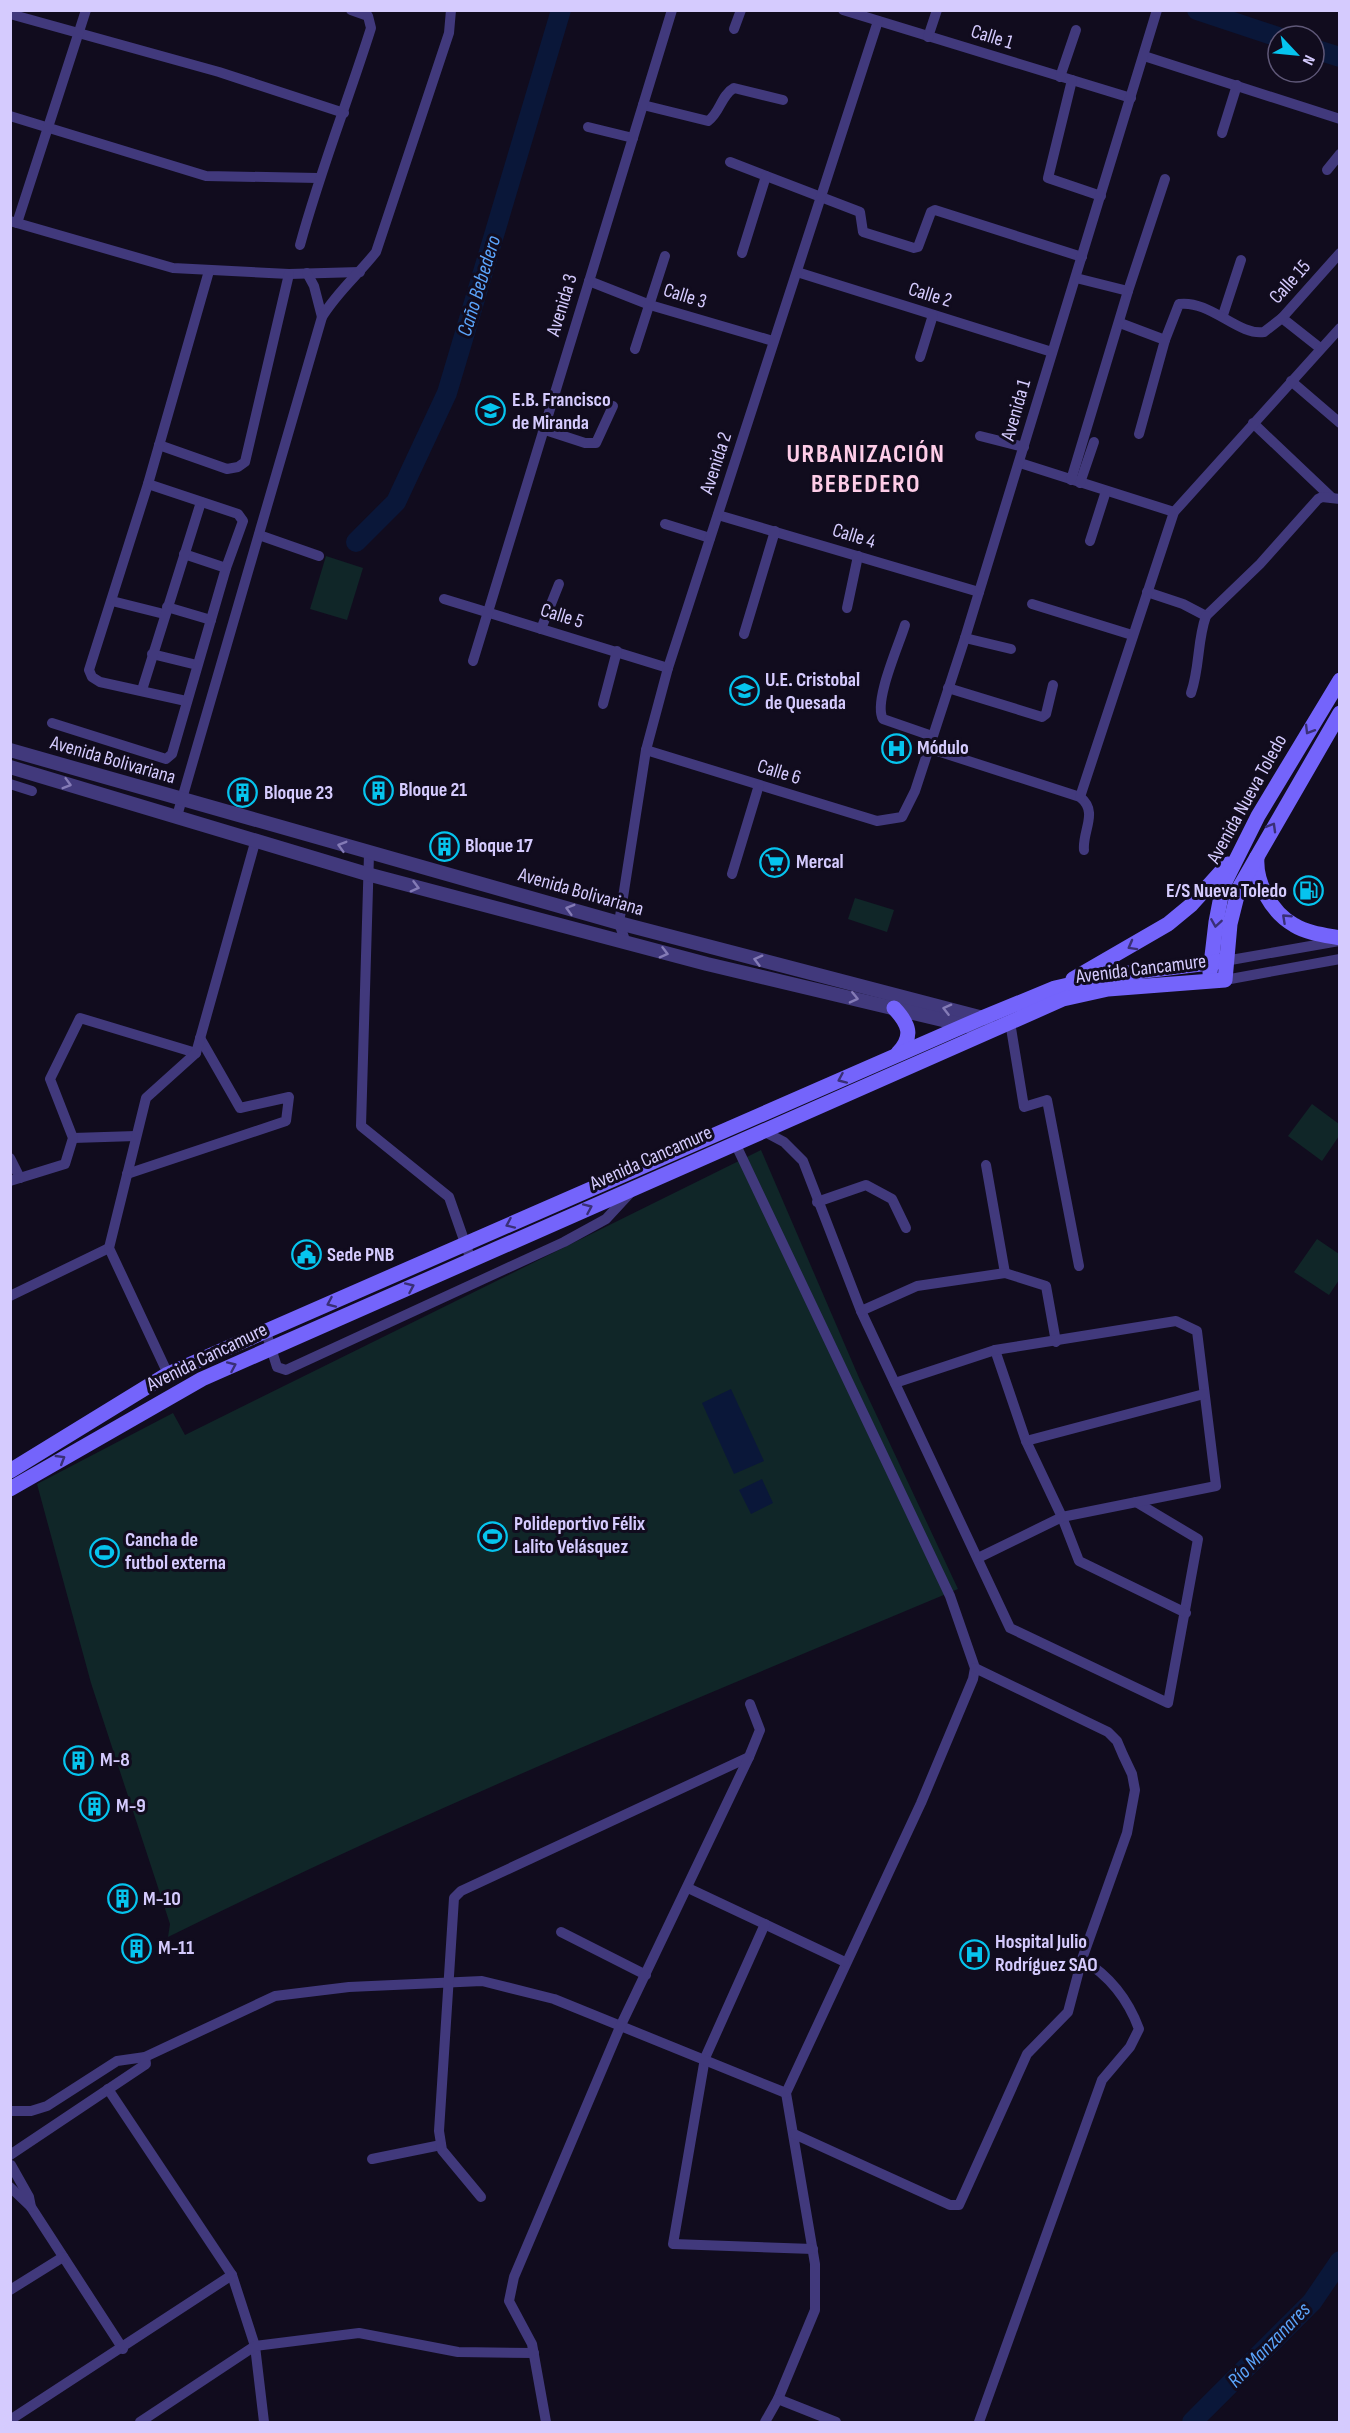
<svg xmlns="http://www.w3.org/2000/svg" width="1350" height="2433" font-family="'Sofia Sans Condensed',sans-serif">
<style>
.green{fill:#102628}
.water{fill:#0a1739}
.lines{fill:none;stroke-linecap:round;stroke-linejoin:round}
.river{stroke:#0a1739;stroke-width:20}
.minor{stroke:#41397c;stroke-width:10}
.tertiary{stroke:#41397c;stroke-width:14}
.secondary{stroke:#7464fb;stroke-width:15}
.oneway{stroke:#392f76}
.oneway2{stroke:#847bb6}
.labels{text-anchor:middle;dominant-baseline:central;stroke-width:6;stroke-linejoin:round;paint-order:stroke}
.street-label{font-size:20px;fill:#d5cbfe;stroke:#110c1e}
.poi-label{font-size:20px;font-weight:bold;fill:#d5cbfe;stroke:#110c1e;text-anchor:start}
.water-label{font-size:21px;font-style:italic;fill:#5ba4fb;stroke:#110c1e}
.district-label{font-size:26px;font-weight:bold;letter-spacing:1.5px;fill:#fecde8;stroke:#110c1e}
</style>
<rect width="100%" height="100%" fill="#110c1e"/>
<!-- green -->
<g class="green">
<path d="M326,556L363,568L347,620L310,609Z"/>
<path d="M855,898L894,910L887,932L848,919Z"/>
<path d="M1312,1104L1339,1124V1136L1322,1161L1288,1136Z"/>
<path d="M761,1150L860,1380L958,1589C693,1700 426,1809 168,1937L170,1924L91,1683L37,1484L173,1413L185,1435Z"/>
<path d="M1317,1239L1339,1254V1280L1329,1295L1294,1272Z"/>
</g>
<!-- water -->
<g class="water">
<path d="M731,1389L764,1461L734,1474L702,1403Z"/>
<path d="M762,1479L773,1503L751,1514L739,1490Z"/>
</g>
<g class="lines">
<!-- river -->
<g class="river">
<path d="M1197,10L1278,37"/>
<path d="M1314,49L1340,57"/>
<path d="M356,542L396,502L447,393L561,10"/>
<path d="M1192,2422L1312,2302L1340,2261"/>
</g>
<!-- minor -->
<g class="minor">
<path d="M843,10L1131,98"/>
<path d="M10,14L219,72L344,113"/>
<path d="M734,29L741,10"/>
<path d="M928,37L937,10"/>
<path d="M1144,56L1340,119"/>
<path d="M1060,77L1076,30"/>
<path d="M1072,80L1048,178L1101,196"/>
<path d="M643,105L708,121C720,113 721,95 734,88L783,100"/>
<path d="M10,116L206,176L318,178"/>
<path d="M588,127L633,138"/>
<path d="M1222,133L1237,85"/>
<path d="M730,162L860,212L863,232L914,248L918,247L931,212L935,210L1082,257"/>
<path d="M1327,170L1340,154"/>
<path d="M10,221L173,268L289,274L360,272"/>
<path d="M17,223L86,10"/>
<path d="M300,245C320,171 348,101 371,28L368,16L351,10"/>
<path d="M742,253L766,176"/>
<path d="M797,272L1052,352"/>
<path d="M307,273L314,286L322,317"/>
<path d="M589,281L650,305L773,341"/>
<path d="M1128,291L1165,179"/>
<path d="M1223,315L1241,260"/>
<path d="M1282,318L1320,348"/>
<path d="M1120,323L1165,340"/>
<path d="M635,349L665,256"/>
<path d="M920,357L933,315"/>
<path d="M1291,381L1340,423"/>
<path d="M1253,423L1332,498"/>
<path d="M542,429L585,443H596L613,406"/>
<path d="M1139,434L1165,340L1179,304C1211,300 1238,336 1264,332L1282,318L1340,253"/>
<path d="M980,436L1024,447"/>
<path d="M159,445L227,469L238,467L245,462L289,274"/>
<path d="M1020,463L1174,512"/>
<path d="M1071,480L1128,291L1076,278"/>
<path d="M1080,483L1094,442"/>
<path d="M718,515L979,592"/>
<path d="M665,524L710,538"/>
<path d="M259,535L319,556"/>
<path d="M1090,541L1106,491"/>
<path d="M184,554L226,568"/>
<path d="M1147,592L1183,604L1206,616L1260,564L1318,499L1322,497L1340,499"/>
<path d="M444,599L668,668"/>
<path d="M112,601L164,614"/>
<path d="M1032,604L1132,635"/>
<path d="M167,607L211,620"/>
<path d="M847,608L858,556"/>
<path d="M905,625C899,645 873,702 883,719L932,736"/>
<path d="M541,629L559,584"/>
<path d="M744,634L775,531"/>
<path d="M965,638L1011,649"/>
<path d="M152,654L197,665"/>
<path d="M473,661L672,10"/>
<path d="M948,688L1042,717L1046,714L1053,685"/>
<path d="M142,690L201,502"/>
<path d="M1191,693C1200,667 1197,641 1206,616"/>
<path d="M186,701L100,682L92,677L89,670L148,484L209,271"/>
<path d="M603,704L617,651"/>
<path d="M52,723L166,759L172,754L226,568L243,521L238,514L148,484"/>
<path d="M928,748L1080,797C1099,812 1082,831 1084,850"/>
<path d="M646,750L877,821L902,817L915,791L965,638L1157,10"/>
<path d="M10,784L32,791"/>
<path d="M1080,797L1174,512L1340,328"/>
<path d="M177,816L322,317C337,292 358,275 376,252L449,33L451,10"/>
<path d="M369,854L361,1126L449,1197L471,1260"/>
<path d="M732,874L759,785"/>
<path d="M626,943L619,923L646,750L668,668L878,21"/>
<path d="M1225,961L1339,941"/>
<path d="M1225,980L1340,959"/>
<path d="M1010,1022L1024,1107L1047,1100L1079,1266"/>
<path d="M763,1131L784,1142L803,1161L861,1311L1010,1628L1168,1703L1198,1539L1136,1502"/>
<path d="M73,1138L136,1136"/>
<path d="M735,1143L950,1596L975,1668L973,1679L921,1803L786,2093L815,2264V2310L778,2399L765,2422"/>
<path d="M10,1158L20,1178"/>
<path d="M986,1165L1005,1273"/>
<path d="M127,1174L286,1121L289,1097L240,1108L200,1038"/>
<path d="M10,1181L65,1164L73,1138L50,1079L80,1018L196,1053"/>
<path d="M817,1202L866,1185L892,1199L906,1228"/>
<path d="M10,1296L109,1248"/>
<path d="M861,1311L917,1286L1005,1273L1046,1286L1056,1342"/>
<path d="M266,1332L277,1367L286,1370L564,1242L606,1219L631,1192"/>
<path d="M995,1350L1026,1441L1062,1517L1079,1561L1186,1613"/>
<path d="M168,1374L109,1248L146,1098L196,1053L256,839"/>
<path d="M895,1383L995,1350L1176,1321L1197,1331L1216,1486L1062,1517L978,1558"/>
<path d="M1026,1441L1204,1394"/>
<path d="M688,1888L845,1962"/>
<path d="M765,1924L705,2058L673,2244L813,2249"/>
<path d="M561,1932L646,1975"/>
<path d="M108,2089L232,2275L255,2346L264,2422"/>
<path d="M10,2111H31L47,2106L117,2061L145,2057L275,1996L349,1987L482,1981L554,1999L786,2093"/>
<path d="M794,2134L950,2205H959L1027,2054L1068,2012L1082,1959L1127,1833L1135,1790L1132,1774L1123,1755L1117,1741L1108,1732L975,1668"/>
<path d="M10,2155L146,2064L145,2057"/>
<path d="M372,2159L441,2145"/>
<path d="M11,2165L29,2197L31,2207L123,2349"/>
<path d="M10,2187L31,2207"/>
<path d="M481,2197L442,2150L439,2131L454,1898L461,1891L749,1757"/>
<path d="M10,2290L63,2257"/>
<path d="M778,2399L836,2422"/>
<path d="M10,2420L232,2275"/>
<path d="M140,2422L255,2346L359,2333L458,2352L534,2353"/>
<path d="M546,2422L532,2344L509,2301L514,2277L620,2027L749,1757L760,1730L750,1704"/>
<path d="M979,2422L1102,2080L1130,2047L1139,2029C1128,1999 1110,1976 1082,1959"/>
</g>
<!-- tertiary -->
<g class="tertiary">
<path d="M10,750L619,923L987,1019"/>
<path d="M10,767L367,874L707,964L989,1031"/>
</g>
<!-- secondary -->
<g class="secondary">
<path d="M1257,857C1255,882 1271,912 1294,925C1307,933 1324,935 1340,938"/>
<path d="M1210,973L1216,922L1223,886L1258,816L1340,680"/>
<path d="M1073,979L1168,924L1191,905L1228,864"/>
<path d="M894,1008C909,1024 914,1036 898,1053"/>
<path d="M10,1471L168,1374L982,1018L1055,988L1112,975L1225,961"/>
<path d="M10,1489L202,1379L1063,999L1108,989L1225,980L1230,924L1239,888L1340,713"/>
</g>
</g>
<!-- one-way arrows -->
<defs><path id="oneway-chevron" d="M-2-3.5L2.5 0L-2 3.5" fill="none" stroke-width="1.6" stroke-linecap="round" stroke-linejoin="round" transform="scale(1.5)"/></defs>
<g class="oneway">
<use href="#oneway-chevron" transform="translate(1309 730) rotate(121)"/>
<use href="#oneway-chevron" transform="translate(1272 827) rotate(-60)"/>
<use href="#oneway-chevron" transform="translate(1286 918) rotate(-137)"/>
<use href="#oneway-chevron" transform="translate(1216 923) rotate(99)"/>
<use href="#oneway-chevron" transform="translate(1132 946) rotate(151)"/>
<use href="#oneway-chevron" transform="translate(842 1079) rotate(156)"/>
<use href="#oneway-chevron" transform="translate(588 1208) rotate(-24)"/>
<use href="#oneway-chevron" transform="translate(510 1224) rotate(156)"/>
<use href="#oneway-chevron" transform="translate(410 1287) rotate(-24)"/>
<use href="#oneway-chevron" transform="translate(331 1303) rotate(156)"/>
<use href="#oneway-chevron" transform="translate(232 1366) rotate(-24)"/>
<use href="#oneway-chevron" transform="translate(61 1459) rotate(-31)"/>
</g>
<g class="oneway2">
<use href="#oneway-chevron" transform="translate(67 784) rotate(16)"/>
<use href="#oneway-chevron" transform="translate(342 846) rotate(-164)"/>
<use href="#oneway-chevron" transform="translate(415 887) rotate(15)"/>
<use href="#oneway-chevron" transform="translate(570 909) rotate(-164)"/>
<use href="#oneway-chevron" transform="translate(664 953) rotate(15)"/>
<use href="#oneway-chevron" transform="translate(758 960) rotate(-165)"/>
<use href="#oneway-chevron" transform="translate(854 998) rotate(13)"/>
<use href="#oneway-chevron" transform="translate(947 1009) rotate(-166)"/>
</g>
<!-- icons -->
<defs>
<symbol id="school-ring" viewBox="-11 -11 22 22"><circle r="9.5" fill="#110c1e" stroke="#06c4ee" stroke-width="1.5"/><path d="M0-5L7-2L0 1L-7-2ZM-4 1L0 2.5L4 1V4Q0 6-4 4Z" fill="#06c4ee"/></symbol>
<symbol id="hospital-ring" viewBox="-11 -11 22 22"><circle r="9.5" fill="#110c1e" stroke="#06c4ee" stroke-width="1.5"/><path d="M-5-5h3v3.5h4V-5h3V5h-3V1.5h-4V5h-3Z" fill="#06c4ee"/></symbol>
<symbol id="building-ring" viewBox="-11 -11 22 22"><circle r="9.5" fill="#110c1e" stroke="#06c4ee" stroke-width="1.5"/><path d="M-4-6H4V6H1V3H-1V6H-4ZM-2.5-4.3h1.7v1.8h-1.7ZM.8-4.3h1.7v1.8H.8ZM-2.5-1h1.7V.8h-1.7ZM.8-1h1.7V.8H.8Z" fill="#06c4ee"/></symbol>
<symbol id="supermarket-ring" viewBox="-11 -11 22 22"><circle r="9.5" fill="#110c1e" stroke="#06c4ee" stroke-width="1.5"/><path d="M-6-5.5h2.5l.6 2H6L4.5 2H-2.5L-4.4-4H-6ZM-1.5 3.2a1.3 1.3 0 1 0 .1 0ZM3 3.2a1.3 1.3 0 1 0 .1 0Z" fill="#06c4ee"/></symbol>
<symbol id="fuel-ring" viewBox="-11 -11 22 22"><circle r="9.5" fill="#110c1e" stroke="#06c4ee" stroke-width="1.5"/><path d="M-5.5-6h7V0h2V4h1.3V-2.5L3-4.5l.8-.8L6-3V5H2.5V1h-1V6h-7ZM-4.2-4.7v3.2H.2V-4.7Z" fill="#06c4ee"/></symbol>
<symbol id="civic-ring" viewBox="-11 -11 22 22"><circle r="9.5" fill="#110c1e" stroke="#06c4ee" stroke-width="1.5"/><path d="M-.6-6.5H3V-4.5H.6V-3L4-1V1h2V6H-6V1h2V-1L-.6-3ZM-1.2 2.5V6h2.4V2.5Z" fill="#06c4ee"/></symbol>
<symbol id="stadium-ring" viewBox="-11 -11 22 22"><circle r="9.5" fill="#110c1e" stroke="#06c4ee" stroke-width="1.5"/><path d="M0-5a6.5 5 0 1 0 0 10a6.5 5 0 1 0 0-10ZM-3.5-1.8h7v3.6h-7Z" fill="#06c4ee"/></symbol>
</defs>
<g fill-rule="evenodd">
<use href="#school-ring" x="474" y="394" width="33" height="33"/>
<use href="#school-ring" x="728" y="674" width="33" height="33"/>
<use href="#hospital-ring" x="880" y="732" width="33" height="33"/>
<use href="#building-ring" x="362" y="774" width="33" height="33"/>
<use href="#building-ring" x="226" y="776" width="33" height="33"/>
<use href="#building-ring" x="428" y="830" width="33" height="33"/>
<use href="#supermarket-ring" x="758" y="846" width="33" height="33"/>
<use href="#fuel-ring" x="1292" y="874" width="33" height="33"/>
<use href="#civic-ring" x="290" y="1238" width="33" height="33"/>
<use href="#stadium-ring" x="476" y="1520" width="33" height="33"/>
<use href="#stadium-ring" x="88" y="1536" width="33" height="33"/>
<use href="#building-ring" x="62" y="1744" width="33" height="33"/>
<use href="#building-ring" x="78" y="1790" width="33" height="33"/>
<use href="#building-ring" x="106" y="1882" width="33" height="33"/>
<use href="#building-ring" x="120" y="1932" width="33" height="33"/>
<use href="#hospital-ring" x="958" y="1938" width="33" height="33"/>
</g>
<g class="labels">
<!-- street labels -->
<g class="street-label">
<text transform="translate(992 37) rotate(17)">Calle 1</text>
<text transform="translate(1290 282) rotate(-48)">Calle 15</text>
<text transform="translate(930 295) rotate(17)">Calle 2</text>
<text transform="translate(685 296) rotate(17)">Calle 3</text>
<text transform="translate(562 305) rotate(-73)">Avenida 3</text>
<text transform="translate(1016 410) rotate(-74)">Avenida 1</text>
<text transform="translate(716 463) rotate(-72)">Avenida 2</text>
<text transform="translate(854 536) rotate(17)">Calle 4</text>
<text transform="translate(562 616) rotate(17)">Calle 5</text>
<text transform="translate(113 760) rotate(16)">Avenida Bolivariana</text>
<text transform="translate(779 772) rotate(17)">Calle 6</text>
<text transform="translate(1247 799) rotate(-61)">Avenida Nueva Toledo</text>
<text transform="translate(581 892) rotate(16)">Avenida Bolivariana</text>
<text transform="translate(1141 969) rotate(-7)">Avenida Cancamure</text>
<text transform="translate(651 1158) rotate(-24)">Avenida Cancamure</text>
<text transform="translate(207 1357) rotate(-26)">Avenida Cancamure</text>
</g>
<!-- poi labels -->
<g class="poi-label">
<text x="512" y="400">E.B. Francisco<tspan x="512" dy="23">de Miranda</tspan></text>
<text x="765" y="680">U.E. Cristobal<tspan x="765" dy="23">de Quesada</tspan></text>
<text x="917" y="748">Módulo</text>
<text x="399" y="790">Bloque 21</text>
<text x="264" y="793">Bloque 23</text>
<text x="465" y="846">Bloque 17</text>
<text x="796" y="862">Mercal</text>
<text x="1287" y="891" text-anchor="end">E/S Nueva Toledo</text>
<text x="327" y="1255">Sede PNB</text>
<text x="514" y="1524">Polideportivo Félix<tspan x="514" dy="23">Lalito Velásquez</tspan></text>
<text x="125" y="1540">Cancha de<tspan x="125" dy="23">futbol externa</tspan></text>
<text x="100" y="1760">M-8</text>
<text x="116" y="1806">M-9</text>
<text x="143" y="1899">M-10</text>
<text x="995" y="1942">Hospital Julio<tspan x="995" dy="23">Rodríguez SAO</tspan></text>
<text x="158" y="1948">M-11</text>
</g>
<!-- water labels -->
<g class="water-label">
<text transform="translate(479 286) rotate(-73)">Caño Bebedero</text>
<text transform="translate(1269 2345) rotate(-46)">Río Manzanares</text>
</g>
<!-- district labels -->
<g class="district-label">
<text x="866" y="454">URBANIZACIÓN<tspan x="866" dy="30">BEBEDERO</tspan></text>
</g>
</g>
<!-- border -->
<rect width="1350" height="2433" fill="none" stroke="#d5cbfe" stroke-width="24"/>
<!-- north arrow -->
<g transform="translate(1296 54) rotate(116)"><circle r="28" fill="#110c1e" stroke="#5f5878" stroke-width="1.5"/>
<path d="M0-4.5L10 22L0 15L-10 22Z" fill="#06c4ee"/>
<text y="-9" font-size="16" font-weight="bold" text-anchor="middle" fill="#d5cbfe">N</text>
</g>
</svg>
